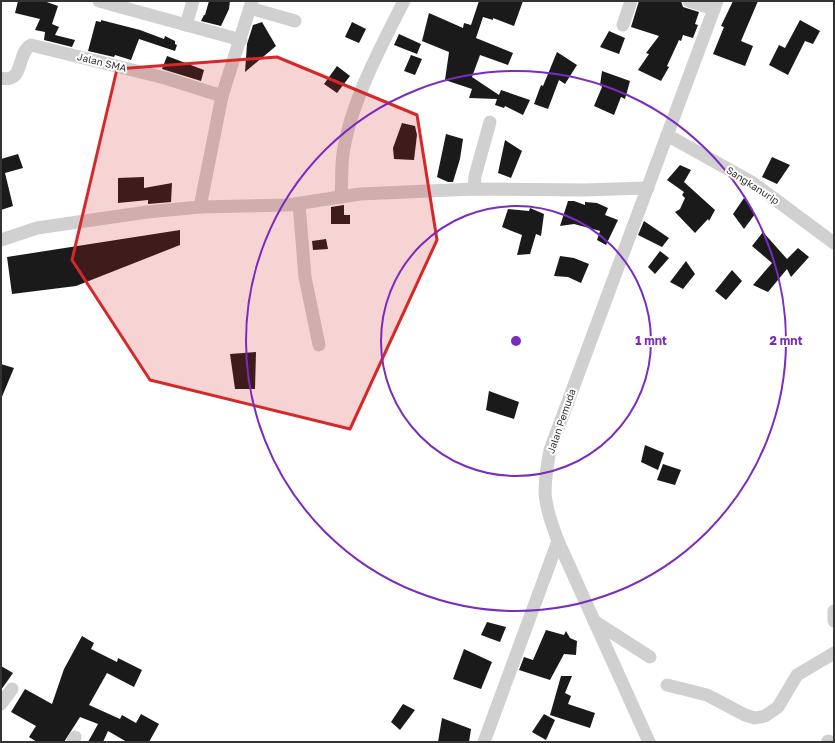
<svg xmlns="http://www.w3.org/2000/svg" width="835" height="743" font-family="'Golos Text',sans-serif">
<style>
.building{fill:#1a1a1a}
.lines{fill:none;stroke-linecap:round;stroke-linejoin:round}
.minor{stroke:#d0d0d0;stroke-width:13}
.marked{fill:#d62828;fill-opacity:0.2;stroke:#d62828;stroke-width:3;stroke-linejoin:round}
.ring{fill:none;stroke:#7b2cbf;stroke-width:2}
.labels{text-anchor:middle;dominant-baseline:central;stroke-width:4;stroke-linejoin:round;paint-order:stroke}
.street-label{font-size:10px;fill:#333;stroke:#fff}
.centre{fill:#7b2cbf;stroke:#fff;stroke-width:2}
.ring-label{font-size:12px;text-anchor:middle;font-weight:bold;fill:#7b2cbf;stroke:#fff;stroke-width:4;stroke-linejoin:round;paint-order:stroke}
</style>
<rect width="100%" height="100%" fill="#fff"/>
<!-- building -->
<g class="building">
<path d="M18,1H44L58,6L52,24L59,27L55,35L75,40L72,47L44,40L45,32L35,30L40,19L15,13Z"/>
<path d="M209,1H230L229,9L221,26L201,21L204,15H205Z"/>
<path d="M479,1H523L514,26L493,18V20L483,17L476,38L513,53L508,65L480,55L472,77L499,95L501,90L530,100L523,115L505,106L504,108L495,105L497,99L469,98L472,89L445,80L449,52L422,41L429,13L463,28L464,23L471,25Z"/>
<path d="M639,1H681L683,7L699,12L695,24L698,25L693,38L683,35L681,41L679,40L667,66L669,67L661,81L638,70L649,54L646,53L659,36L631,27Z"/>
<path d="M733,1H758L741,41L753,46L745,66L713,54L724,27L721,26Z"/>
<path d="M101,20L140,30L164,39L165,36L175,41V44L177,45L175,51L139,39L131,60L115,55L114,57L88,51L96,21L101,22Z"/>
<path d="M800,20L820,31L813,44L805,41L788,75L769,65L779,45L785,48Z"/>
<path d="M262,22L276,46L245,72L247,44L253,25Z"/>
<path d="M352,22L366,29L359,43L345,37Z"/>
<path d="M609,31L625,38L619,54L600,47Z"/>
<path d="M399,34L421,44L417,54L394,45Z"/>
<path d="M557,52L577,65L565,84L559,80L548,109L534,104L541,85L543,86Z"/>
<path d="M411,55L422,59L415,75L404,71Z"/>
<path d="M167,56L204,70L201,81L162,69Z"/>
<path d="M337,66L350,76L337,93L324,84Z"/>
<path d="M602,71L630,81L625,99L621,97L614,115L594,106L602,87L600,85Z"/>
<path d="M402,123L415,126L417,135L414,160L394,159L393,148Z"/>
<path d="M446,134L463,139L460,159L453,182H448L437,177Z"/>
<path d="M505,140L522,151L511,178L498,173Z"/>
<path d="M18,154L23,168L5,173L13,206L1,210V159Z"/>
<path d="M772,157L790,165L777,184L762,177Z"/>
<path d="M680,165L691,170L684,182L715,210L709,221L708,219L695,233L675,212L680,209L685,198L682,195L684,192L667,180Z"/>
<path d="M144,177V188L172,183L171,202L148,204V200L118,203V178Z"/>
<path d="M744,198L755,214L744,229L733,214Z"/>
<path d="M568,201H574L585,205V202L597,203L608,208L605,215L618,220L606,245L597,240L600,231L574,224L560,226Z"/>
<path d="M344,205V215H350V224H331V207Z"/>
<path d="M530,208L544,214L541,236L536,234L530,254L517,255L522,235L502,227L508,209L529,211Z"/>
<path d="M644,221L669,238L662,247L638,235Z"/>
<path d="M180,230V245L76,286L12,294L7,257Z"/>
<path d="M763,232L787,259L798,248L809,257L791,277L787,269L768,292L753,285L772,263L752,246Z"/>
<path d="M326,239L328,249L313,250L312,241Z"/>
<path d="M660,251L669,258L655,274L648,267Z"/>
<path d="M560,256L574,258L589,264L581,283L568,277L554,276Z"/>
<path d="M686,261L695,274L683,289L670,282Z"/>
<path d="M732,270L742,281L726,300L715,291Z"/>
<path d="M256,352L255,389H235L230,354Z"/>
<path d="M1,364L14,368L1,399Z"/>
<path d="M489,391L519,402L514,419L486,410Z"/>
<path d="M645,445L664,453L658,470L641,462Z"/>
<path d="M663,464L681,470L675,485L657,480Z"/>
<path d="M487,622L506,627L500,642L481,635Z"/>
<path d="M546,630L564,635L566,631L570,638L577,641L576,655L564,654L550,680L519,670L524,657L533,660Z"/>
<path d="M82,636L94,643L91,649L117,662L118,658L142,670L134,687L107,673L89,705L120,719L122,715L136,723L141,714L159,724L149,742H127L108,731L103,742H88L98,724L80,717L64,742H37L29,737L36,726L11,712L25,689L52,704L64,669Z"/>
<path d="M464,649L492,662L481,689L453,679Z"/>
<path d="M1,666L13,673L1,690Z"/>
<path d="M561,676H572L565,693L571,696L568,704L595,713L590,728L550,715Z"/>
<path d="M403,704L415,710L400,730L391,722Z"/>
<path d="M544,714L555,720L546,740L532,732Z"/>
<path d="M442,718L471,729L469,742H438Z"/>
</g>
<g class="lines">
<!-- minor -->
<g class="minor">
<path d="M99,1L241,40"/>
<path d="M689,1L714,9"/>
<path d="M250,8L295,21"/>
<path d="M186,25L193,1"/>
<path d="M623,25L631,1"/>
<path d="M1,78C25,84 16,53 31,45L165,78L222,96"/>
<path d="M667,135L753,183L834,243"/>
<path d="M474,189L475,176L490,122"/>
<path d="M341,197C342,183 341,168 343,154C350,104 381,46 404,1"/>
<path d="M299,204L305,277L319,345"/>
<path d="M200,207L222,96L252,1"/>
<path d="M1,240L37,228L147,212L200,207L288,205L360,194L474,189L583,190L648,188"/>
<path d="M834,611V621"/>
<path d="M594,621L650,657"/>
<path d="M667,685L707,695L745,715L755,718L765,716L778,707L797,675L834,653"/>
<path d="M1,704L12,689"/>
<path d="M828,741L831,742"/>
<path d="M73,742L75,737"/>
<path d="M484,742L558,541"/>
<path d="M649,742L558,541C543,501 542,493 550,450L717,1"/>
</g>
</g>
<!-- marked area -->
<path class="marked" d="M277,57L417,115L437,240L350,429L150,380L72,260L117,69Z"/>
<!-- distance rings -->
<g class="ring">
<circle cx="516" cy="341" r="135"/>
<circle cx="516" cy="341" r="270"/>
</g>
<g class="labels">
<!-- street labels -->
<g class="street-label">
<text transform="translate(102 62) rotate(14)">Jalan SMA</text>
<text transform="translate(753 185) rotate(33)">Sangkanurip</text>
<text transform="translate(561 421) rotate(-71)">Jalan Pemuda</text>
</g>
</g>
<circle cx="516" cy="341" r="6" class="centre"/>
<g class="ring-label">
<text x="651" y="345">1 mnt</text>
<text x="786" y="345">2 mnt</text>
</g>
<!-- border -->
<rect width="835" height="743" fill="none" stroke="#333333" stroke-width="4"/>
</svg>
